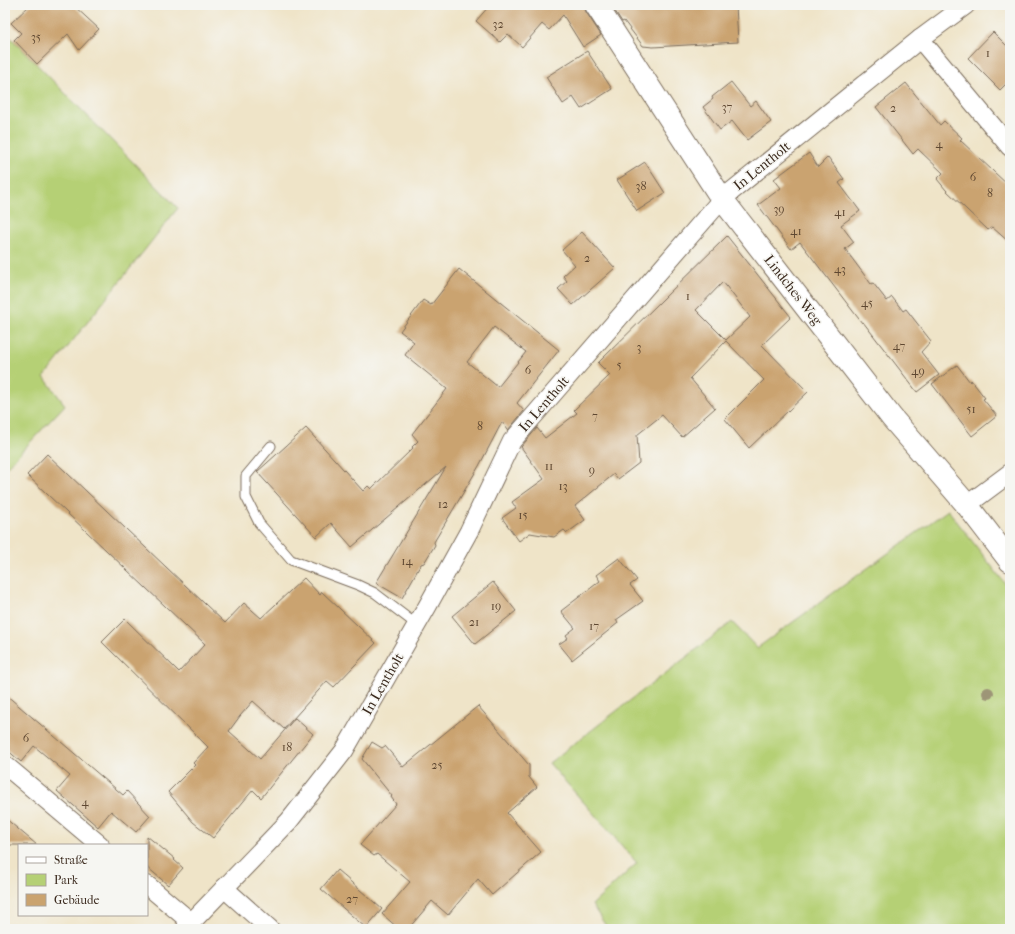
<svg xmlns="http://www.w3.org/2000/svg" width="1015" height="934" font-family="'IM FELL French Canon',serif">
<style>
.green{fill:#b5d075;stroke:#787d4a}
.building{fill:#caa36f;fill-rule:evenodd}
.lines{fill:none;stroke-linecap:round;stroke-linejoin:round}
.service-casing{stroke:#7a6b5a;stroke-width:11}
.minor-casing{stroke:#7a6b5a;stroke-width:20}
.tertiary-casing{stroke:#7a6b5a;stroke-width:24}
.service{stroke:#fff;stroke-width:9}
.minor{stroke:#fff;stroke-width:18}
.tertiary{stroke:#fff;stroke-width:22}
.tree{fill:#9d9577}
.labels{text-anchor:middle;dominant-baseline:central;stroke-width:3;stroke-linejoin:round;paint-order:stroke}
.number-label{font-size:12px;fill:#5f4832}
.street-label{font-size:14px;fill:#3b2a1e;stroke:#f6f6f2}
</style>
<rect width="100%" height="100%" fill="#f6f6f2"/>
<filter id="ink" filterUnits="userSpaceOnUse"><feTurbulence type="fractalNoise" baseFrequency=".025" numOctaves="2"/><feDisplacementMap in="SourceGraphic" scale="8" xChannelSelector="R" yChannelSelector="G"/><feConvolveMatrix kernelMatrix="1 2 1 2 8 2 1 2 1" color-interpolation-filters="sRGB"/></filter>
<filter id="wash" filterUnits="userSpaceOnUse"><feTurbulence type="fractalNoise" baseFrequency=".012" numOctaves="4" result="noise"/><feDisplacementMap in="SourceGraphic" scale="16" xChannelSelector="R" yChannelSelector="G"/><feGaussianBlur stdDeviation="0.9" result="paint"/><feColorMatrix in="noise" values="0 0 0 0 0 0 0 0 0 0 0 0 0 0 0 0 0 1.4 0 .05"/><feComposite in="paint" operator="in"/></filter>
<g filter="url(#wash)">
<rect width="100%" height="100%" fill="#efe4c8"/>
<!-- green -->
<g class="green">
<path d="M5,32L178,208L44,377L65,405L5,469Z"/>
<path d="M948,510L1010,590V929H608L592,905L637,863L549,763L732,622L757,648Z"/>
</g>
<g id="blocks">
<!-- building -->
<g class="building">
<path d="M30,5H73L99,29L79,50L68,34L37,64L14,40L21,33L11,23Z"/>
<path d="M490,5H584L586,12L601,35L583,47L563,15L549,30L542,24L522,47L508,34L500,42L476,21Z"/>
<path d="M611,5H736L738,42L653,47L643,46L624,21L622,22Z"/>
<path d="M993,32L1010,49V80L1000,90L968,58Z"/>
<path d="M587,51L612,89L581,109L573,97L563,104L546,77Z"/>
<path d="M731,82L750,106L756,101L771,122L747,140L732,121L720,130L703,107L713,99L712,97Z"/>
<path d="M906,83L940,125L944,121L962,138L960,140L1010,187V243L992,227L988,230L946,190L937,179L943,173L918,149L913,154L876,107Z"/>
<path d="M809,153L818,167L828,157L844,179L839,183L860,211L841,225L854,242L845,249L871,284L873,283L887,301L892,297L903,311L906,309L931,341L921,352L939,375L917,392L863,322L862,323L800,242L791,249L758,205L781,188L774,179Z"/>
<path d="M645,162L665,193L637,211L617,180Z"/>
<path d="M582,232L615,268L573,305L558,289L567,281L563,276L575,265L562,250Z"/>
<path d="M727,236L791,317L762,345L808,392L749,448L725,419L764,380L726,341L690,378L715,408L682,437L662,415L637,435L639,463L618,479L614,474L575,506L585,520L567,533L564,530L554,537L530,533L519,541L502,518L516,508L512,502L544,479L521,447L537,428L545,438L577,413L574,410L610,375L598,363ZM723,282L750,317L726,340L696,310Z"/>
<path d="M459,269L559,350L517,403L524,411L508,430L502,422L479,466L434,542L435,545L424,563L421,564L402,598L376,583L446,467L352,547L331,523L316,537L257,472L306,428L363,491L368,486L371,489L413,448L412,447L418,441L412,434L447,389L405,355L414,342L400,331L423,300L431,305ZM494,327L526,352L498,387L467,362Z"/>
<path d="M957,365L970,382L971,380L985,398L983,399L997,416L972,436L932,384Z"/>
<path d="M47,454L225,623L244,603L261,618L304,578L320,595L322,592L376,643L334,687L327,681L284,729L253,701L240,716L229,731L260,759L295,718L313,734L261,798L253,790L213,838L193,822L168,792L195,765L193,763L208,747L102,642L125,619L179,672L205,644L27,475Z"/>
<path d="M619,558L637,580L630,585L643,601L616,620L618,623L572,660L559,644L568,638L566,635L575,628L561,611L600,581L596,575Z"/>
<path d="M493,582L516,611L475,644L452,616Z"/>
<path d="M5,694L123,795L127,791L150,816L136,832L111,811L98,827L57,791L70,776L34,746L21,762L5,748Z"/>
<path d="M478,706L529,765V777L537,787L507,813L541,852L492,895L478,879L448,915L432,901L408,929H399L382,914L410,882L377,854L374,856L360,845L396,804L391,797L392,796L362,759L372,742L382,748L385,746L403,767Z"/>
<path d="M5,818L37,845H5Z"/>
<path d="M147,836L175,859L174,860L183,868L168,885L147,867Z"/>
<path d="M337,870L382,909L366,928L321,889Z"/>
</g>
</g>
</g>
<g filter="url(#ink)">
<use href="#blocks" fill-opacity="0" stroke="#7a6b5a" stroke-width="1"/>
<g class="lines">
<defs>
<path id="service" d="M271,446L246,476V497L259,523L291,560L358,585L375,593L417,625"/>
<g id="minor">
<path d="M920,39L1010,147"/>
<path d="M967,505L1010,473"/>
<path d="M5,765L100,845"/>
<path d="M147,885L191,922"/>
<path d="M224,888L270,929"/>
<path d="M185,929L289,821L344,751L427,607L469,531L512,441L722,199L920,39L966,5"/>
</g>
<path id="tertiary" d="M596,5L722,199L892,418L967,505L1010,561"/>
</defs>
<!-- service casing -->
<use href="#service" class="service-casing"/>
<!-- minor casing -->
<use href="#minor" class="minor-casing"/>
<!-- tertiary casing -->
<use href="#tertiary" class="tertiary-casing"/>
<!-- service -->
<use href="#service" class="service"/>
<!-- minor -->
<use href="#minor" class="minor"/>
<!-- tertiary -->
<use href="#tertiary" class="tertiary"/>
</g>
<!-- trees -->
<circle class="tree" cx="988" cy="693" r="6"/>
</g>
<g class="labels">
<!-- number labels -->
<g class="number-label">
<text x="498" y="24">32</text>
<text x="36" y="37">35</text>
<text x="988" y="53">1</text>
<text x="727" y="107">37</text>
<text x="893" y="108">2</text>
<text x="939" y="144">4</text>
<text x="973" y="177">6</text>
<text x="641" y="186">38</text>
<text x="990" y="193">8</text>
<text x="779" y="209">39</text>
<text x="840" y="212">41</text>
<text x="796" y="231">41</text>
<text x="587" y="258">2</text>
<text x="840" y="269">43</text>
<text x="688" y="296">1</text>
<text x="867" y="303">45</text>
<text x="899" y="346">47</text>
<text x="639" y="347">3</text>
<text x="619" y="365">5</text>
<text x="528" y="370">6</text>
<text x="918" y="371">49</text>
<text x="971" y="409">51</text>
<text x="595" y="416">7</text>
<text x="480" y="426">8</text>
<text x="549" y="466">11</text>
<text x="592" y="470">9</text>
<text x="563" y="486">13</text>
<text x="443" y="504">12</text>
<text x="523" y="515">15</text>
<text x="407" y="561">14</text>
<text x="496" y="606">19</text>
<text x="474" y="622">21</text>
<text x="594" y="626">17</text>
<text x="26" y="738">6</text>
<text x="287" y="747">18</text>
<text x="437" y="765">25</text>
<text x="85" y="802">4</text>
<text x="352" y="899">27</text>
</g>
<!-- street labels -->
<g class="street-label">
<text transform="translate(762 166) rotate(-39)">In Lentholt</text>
<text transform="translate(793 290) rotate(52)">Lindches Weg</text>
<text transform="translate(544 404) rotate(-49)">In Lentholt</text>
<text transform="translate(383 684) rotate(-60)">In Lentholt</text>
</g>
</g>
<!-- margin -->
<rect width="1015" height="934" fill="none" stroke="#f6f6f2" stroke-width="20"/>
<!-- legend -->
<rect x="18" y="844" width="130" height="72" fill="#f6f6f2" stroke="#aba49d"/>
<rect x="26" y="857" width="20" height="6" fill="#ffffff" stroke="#aba49d"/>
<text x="54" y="864" font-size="12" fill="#3b2a1e">Straße</text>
<rect x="26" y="874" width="20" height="12" fill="#b5d075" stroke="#aba49d"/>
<text x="54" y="884" font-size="12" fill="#3b2a1e">Park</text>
<rect x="26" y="894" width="20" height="12" fill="#caa36f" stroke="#aba49d"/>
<text x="54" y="904" font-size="12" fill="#3b2a1e">Gebäude</text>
</svg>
